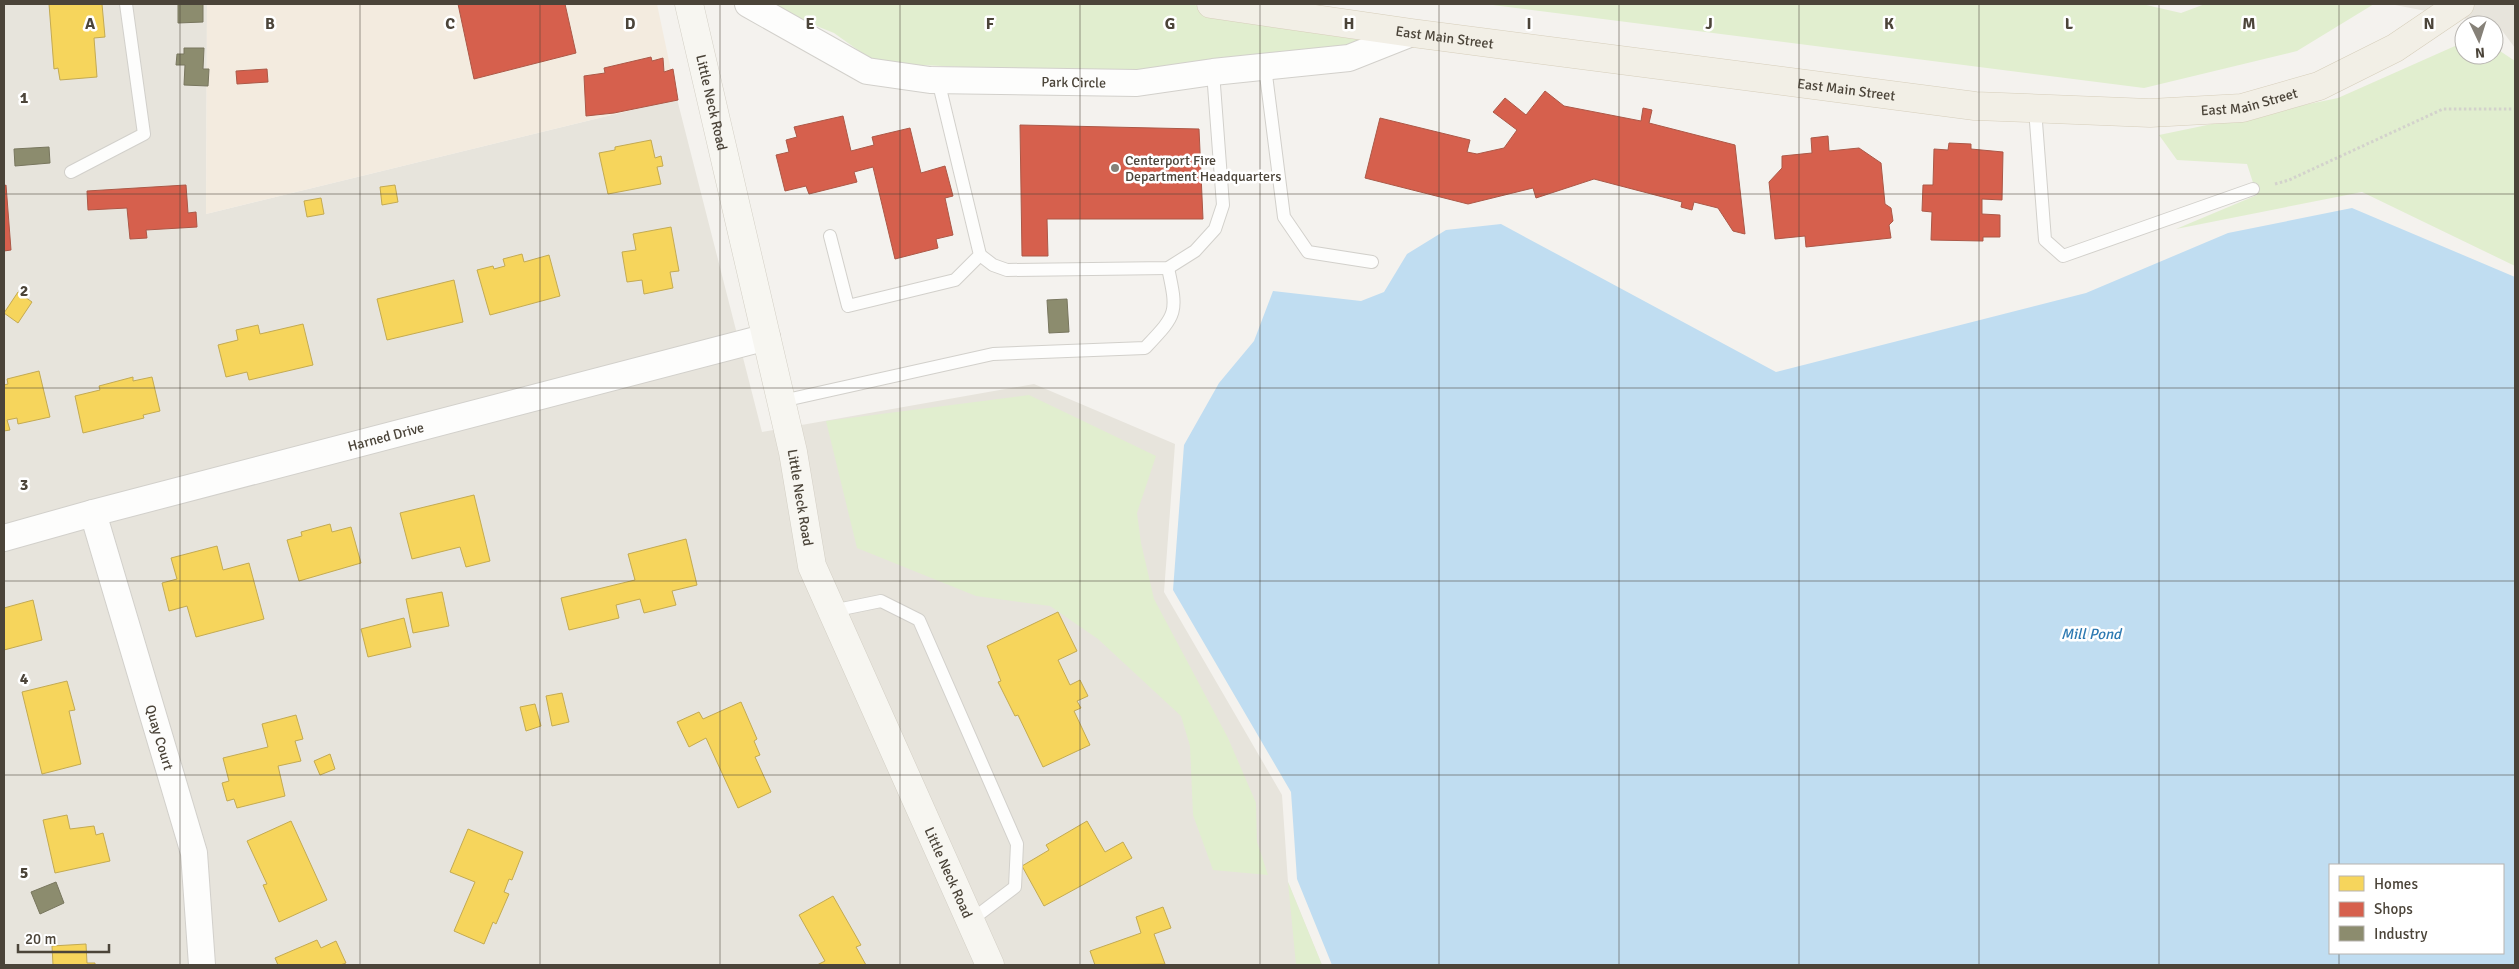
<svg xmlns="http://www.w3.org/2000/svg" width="2519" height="969" font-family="Signika,sans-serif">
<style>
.residential{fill:#e7e4dc}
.commercial{fill:#f3ebdf}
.green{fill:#e1eecf}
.water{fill:#c0ddf1;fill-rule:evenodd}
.homes{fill:#f6d55c;stroke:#c3aa52}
.shops{fill:#d6604d;stroke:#ac5847}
.industry{fill:#8c8c6e;stroke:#78765e}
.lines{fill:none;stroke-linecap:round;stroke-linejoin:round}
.lane-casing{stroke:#d2d0cb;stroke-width:14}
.street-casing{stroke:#d2d0cb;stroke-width:28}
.secondary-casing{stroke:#d3cfc5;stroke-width:29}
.primary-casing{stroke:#d6cebb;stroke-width:29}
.path{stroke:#d3d2cc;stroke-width:3;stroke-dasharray:2.5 2.5;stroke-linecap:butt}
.lane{stroke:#fdfdfc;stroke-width:12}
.street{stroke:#fdfdfc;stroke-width:26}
.secondary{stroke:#f7f6f1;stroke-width:28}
.primary{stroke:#f2efe6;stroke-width:28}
.grid{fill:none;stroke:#4b4439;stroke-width:1;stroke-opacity:0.55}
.poi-dot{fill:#868178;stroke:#fff;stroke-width:2}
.labels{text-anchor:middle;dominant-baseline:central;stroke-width:5;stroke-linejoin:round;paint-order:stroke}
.street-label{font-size:14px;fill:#4b4439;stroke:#fff}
.poi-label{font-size:14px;fill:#4b4439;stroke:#fff;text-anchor:start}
.water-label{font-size:15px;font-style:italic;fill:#2e7ab2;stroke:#fff}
.grid-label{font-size:16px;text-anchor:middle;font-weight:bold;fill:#4b4439;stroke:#fff;stroke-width:5;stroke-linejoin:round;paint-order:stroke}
</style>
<rect width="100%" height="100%" fill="#f4f2ee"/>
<!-- residential -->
<g class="residential">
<path d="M4,4H207L206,214L677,99L762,432L1034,384L1175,444L1164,592L1282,795L1288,882L1322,965H4Z"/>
<path d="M2390,4H2515V48L2498,25Z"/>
</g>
<!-- commercial -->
<path class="commercial" d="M207,4H657L677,99L206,214Z"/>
<!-- green -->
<g class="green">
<path d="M773,4H1190L1269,21L1382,37L1351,49L1143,75L876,63L834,33L799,19Z"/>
<path d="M1485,4H2142L2181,13L2205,4H2374L2297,51L2144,88Z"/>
<path d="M2464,42V55H2494V47L2515,61V266L2362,192L2176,229L2257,195L2247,164L2177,160L2159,135L2338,98Z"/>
<path d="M1029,395L1156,456L1137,513L1141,543L1154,599L1228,738L1256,803L1257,842L1268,875L1213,870L1193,815L1190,746L1181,716L1098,639L1050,606L976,596L857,548L826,421Z"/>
<path d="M1288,882L1322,965H1296Z"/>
</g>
<!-- water -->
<path class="water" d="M2352,208L2515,277V965H1332L1297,879L1291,792L1173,590L1184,445L1219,383L1254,341L1273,291L1361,301L1384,292L1407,254L1446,230L1501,224L1776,372L2086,293L2228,233ZM2330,865H2503V953H2330Z"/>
<!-- homes -->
<g class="homes">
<path d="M49,4H102L105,37L94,38L97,77L60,80L58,68L54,69Z"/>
<path d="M651,140L655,158L661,156L663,166L657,167L661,184L608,194L599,153L615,150V147Z"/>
<path d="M395,185L398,202L382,205L380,187Z"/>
<path d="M321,198L324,214L307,217L304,201Z"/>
<path d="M671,227L679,271L670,272L673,288L644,294L642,280L627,282L622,252L636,250L633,234Z"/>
<path d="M522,254L524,262L549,255L560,296L490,315L477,270L493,266L494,269L505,266L503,259Z"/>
<path d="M454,280L463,322L387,340L377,299Z"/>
<path d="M18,292L32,302L18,323L4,313Z"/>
<path d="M303,324L313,365L249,380L247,372L226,377L218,345L238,340L236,330L258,325L260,334Z"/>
<path d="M39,371L50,417L18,424L17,418L7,420L10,430L4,431V385L8,384L7,379Z"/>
<path d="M133,377V381L152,377L160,411L143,415L144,418L83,433L75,396L100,390L99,386Z"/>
<path d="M474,495L490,561L466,567L460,547L412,559L400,513Z"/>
<path d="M330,524L332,532L351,527L361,563L299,581L287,540L302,536L301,532Z"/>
<path d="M686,539L697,585L672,591L676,605L644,613L640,599L616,605L619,618L569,630L561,598L635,580L628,554Z"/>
<path d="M217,546L223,570L249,563L264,619L196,637L187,606L169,611L162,583L177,579L171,558Z"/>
<path d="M442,592L449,626L413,633L406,599Z"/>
<path d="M33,600L42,640L4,650V608Z"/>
<path d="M1058,612L1077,651L1058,660L1070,685L1080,680L1088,696L1077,701L1081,708L1074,711L1090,745L1043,767L1018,715L1015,716L998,682L1001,681L987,646Z"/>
<path d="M404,618L411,647L368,657L361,629Z"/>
<path d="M67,681L75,710L69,711L81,764L42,774L22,692Z"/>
<path d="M562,693L569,722L552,726L546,696Z"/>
<path d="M741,702L757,739L754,741L760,755L755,757L771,792L738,808L706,738L689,747L677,722L699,712L703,719Z"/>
<path d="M535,704L541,726L526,731L520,707Z"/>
<path d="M296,715L303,739L295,741L301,761L278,766L285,796L237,808L234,799L227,801L222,783L229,781L223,758L268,747L262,724Z"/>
<path d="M330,754L335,769L320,775L314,761Z"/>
<path d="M67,815L70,829L94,826L96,835L103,833L110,861L55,873L43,820Z"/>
<path d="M291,821L327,900L279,922L263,885L267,884L247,841Z"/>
<path d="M1087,821L1105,852L1123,842L1132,858L1044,906L1022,866L1049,850L1046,845Z"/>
<path d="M468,829L523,852L512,880L509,879L504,892L509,894L496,924L493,922L484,944L454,931L475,882L450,872Z"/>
<path d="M833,896L861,945L856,947L866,965H817L825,961L799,915Z"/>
<path d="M1163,907L1171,928L1154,934L1165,964L1095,965L1090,951L1141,933L1136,917Z"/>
<path d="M317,940L321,948L336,941L346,963L340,965H278L275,958Z"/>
<path d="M86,944L87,963H95V965H53L52,946Z"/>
</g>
<!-- shops -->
<g class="shops">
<path d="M458,4H565L576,53L474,79Z"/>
<path d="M651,57L652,61L663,58L664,72L673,69L678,100L614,113L586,116L584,76L605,73L604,68Z"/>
<path d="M267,69L268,82L237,84L236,71Z"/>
<path d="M1545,91L1564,106L1641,121L1643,108L1652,110L1649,123L1735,145L1745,234L1733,231L1718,208L1694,202L1692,210L1681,207L1682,202L1594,179L1536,198L1533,188L1468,204L1365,178L1380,118L1470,140L1467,152L1477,154L1504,148L1517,130L1493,112L1505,98L1526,115Z"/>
<path d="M843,116L851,151L874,145L872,137L910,128L921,173L945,166L953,196L945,198L953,235L936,239L938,248L895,259L873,167L854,172L857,182L809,194L806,186L785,191L776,155L789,152L786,140L797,137L794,127Z"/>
<path d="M1020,125L1199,129L1203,219H1047L1048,256H1022Z"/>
<path d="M1828,136L1829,151L1859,148L1881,163L1885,204L1891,208L1893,221L1889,225L1891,238L1806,247L1805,236L1775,239L1769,182L1782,168V156L1812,153L1811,138Z"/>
<path d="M1949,143L1971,144V149L2003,152L2002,200L1982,199V214L2000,215V237H1983V241L1931,240L1932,212L1922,211L1923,185H1933L1934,149L1948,150Z"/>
<path d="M6,185L11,250L4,251V186Z"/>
<path d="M186,185L188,213L196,212L197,227L146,230L147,238L130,239L127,208L88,210L87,191Z"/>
</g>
<!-- industry -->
<g class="industry">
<path d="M170,4H203V22L178,23V4Z"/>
<path d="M184,48H204L203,69H209L208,86L184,85L185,65H176L177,54H184Z"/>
<path d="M49,147L50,163L15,166L14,149Z"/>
<path d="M1067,299L1069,332L1049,333L1047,300Z"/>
<path d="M56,882L64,903L40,914L31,892Z"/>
</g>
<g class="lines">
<defs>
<g id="lane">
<path d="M1265,67L1284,217L1308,252L1372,262"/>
<path d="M2035,109L2045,240L2063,256L2253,189"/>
<path d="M71,172L144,134L126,4"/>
<path d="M830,236L848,306L955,280L980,255L938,80"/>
<path d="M980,255L993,265L1007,270L1168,268L1195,251L1215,229L1223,205L1213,72"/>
<path d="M782,401L993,354L1145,348C1177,314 1178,314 1168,268"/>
<path d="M832,611L881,601L919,620L1017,844L1015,887L970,921"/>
</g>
<g id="street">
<path id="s1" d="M748,4L867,71L930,80L1137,83L1213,72L1349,58L1412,33"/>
<path id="s2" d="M93,513L194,853L202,965"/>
<path id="s3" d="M4,538L93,513L767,337"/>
</g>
<g id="secondary">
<path id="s4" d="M689,4L793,452L812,566L990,965"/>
</g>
<g id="primary">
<path id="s5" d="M1211,4L1412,33L1975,106L2150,113L2242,108L2319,86L2395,48L2460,4"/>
</g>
</defs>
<!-- lane casing -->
<use href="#lane" class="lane-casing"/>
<!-- street casing -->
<use href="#street" class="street-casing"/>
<!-- secondary casing -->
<use href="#secondary" class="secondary-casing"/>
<!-- primary casing -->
<use href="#primary" class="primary-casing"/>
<!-- path -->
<path class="path" d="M2275,184L2289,180L2443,109H2515"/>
<!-- lane -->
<use href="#lane" class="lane"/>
<!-- street -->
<use href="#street" class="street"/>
<!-- secondary -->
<use href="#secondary" class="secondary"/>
<!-- primary -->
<use href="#primary" class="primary"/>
</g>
<!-- grid -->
<path class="grid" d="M180,4V965M360,4V965M540,4V965M720,4V965M900,4V965M1080,4V965M1260,4V965M1439,4V965M1619,4V965M1799,4V965M1979,4V965M2159,4V965M2339,4V865M4,194H2515M4,388H2515M4,581H2515M4,775H2515M2339,953V965"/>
<!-- markers -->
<circle class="poi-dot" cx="1115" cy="168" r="5"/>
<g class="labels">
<!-- street labels -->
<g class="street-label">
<text stroke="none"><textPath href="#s5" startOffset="236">East Main Street</textPath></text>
<text stroke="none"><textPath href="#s1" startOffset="344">Park Circle</textPath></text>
<text stroke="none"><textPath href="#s5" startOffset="641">East Main Street</textPath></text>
<text stroke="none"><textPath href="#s5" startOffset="1046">East Main Street</textPath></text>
<text stroke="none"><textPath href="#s4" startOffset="101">Little Neck Road</textPath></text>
<text stroke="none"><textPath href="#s3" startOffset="395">Harned Drive</textPath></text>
<text stroke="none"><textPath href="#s4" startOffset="506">Little Neck Road</textPath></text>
<text stroke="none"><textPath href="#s2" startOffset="234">Quay Court</textPath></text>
<text stroke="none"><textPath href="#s4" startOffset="911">Little Neck Road</textPath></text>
</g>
<!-- poi labels -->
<g class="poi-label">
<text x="1125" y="160">Centerport Fire<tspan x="1125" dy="16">Department Headquarters</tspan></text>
</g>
<!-- water labels -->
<g class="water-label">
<text x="2091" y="634">Mill Pond</text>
</g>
</g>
<g class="grid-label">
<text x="90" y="29">A</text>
<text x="270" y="29">B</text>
<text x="450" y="29">C</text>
<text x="630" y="29">D</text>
<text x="810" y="29">E</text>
<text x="990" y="29">F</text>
<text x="1170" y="29">G</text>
<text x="1349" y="29">H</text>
<text x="1529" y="29">I</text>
<text x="1709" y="29">J</text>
<text x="1889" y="29">K</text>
<text x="2069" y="29">L</text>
<text x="2249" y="29">M</text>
<text x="2429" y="29">N</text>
<text x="24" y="103">1</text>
<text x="24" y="296">2</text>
<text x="24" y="490">3</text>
<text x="24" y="684">4</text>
<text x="24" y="878">5</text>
</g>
<!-- border -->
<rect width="2519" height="969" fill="none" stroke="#4b4439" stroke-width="10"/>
<!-- legend -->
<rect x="2329" y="864" width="175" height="90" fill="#ffffff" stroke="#b7b4b0"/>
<rect x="2339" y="876" width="25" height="15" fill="#f6d55c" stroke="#b7b4b0"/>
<text x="2374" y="889" font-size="15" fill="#4b4439">Homes</text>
<rect x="2339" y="902" width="25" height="15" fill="#d6604d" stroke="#b7b4b0"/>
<text x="2374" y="914" font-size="15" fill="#4b4439">Shops</text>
<rect x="2339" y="926" width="25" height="15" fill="#8c8c6e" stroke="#b7b4b0"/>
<text x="2374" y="939" font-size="15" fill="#4b4439">Industry</text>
<!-- north arrow -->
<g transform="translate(2479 40) rotate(176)"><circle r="24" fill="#ffffff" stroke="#b7b4b0"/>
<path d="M0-4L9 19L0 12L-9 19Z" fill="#868178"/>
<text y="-8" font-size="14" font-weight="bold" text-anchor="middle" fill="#4b4439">N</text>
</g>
<!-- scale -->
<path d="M18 944v8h91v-8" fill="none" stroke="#4b4439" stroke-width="2.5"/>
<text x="25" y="944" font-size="15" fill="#4b4439" stroke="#ffffff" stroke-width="4" paint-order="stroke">20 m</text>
</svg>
